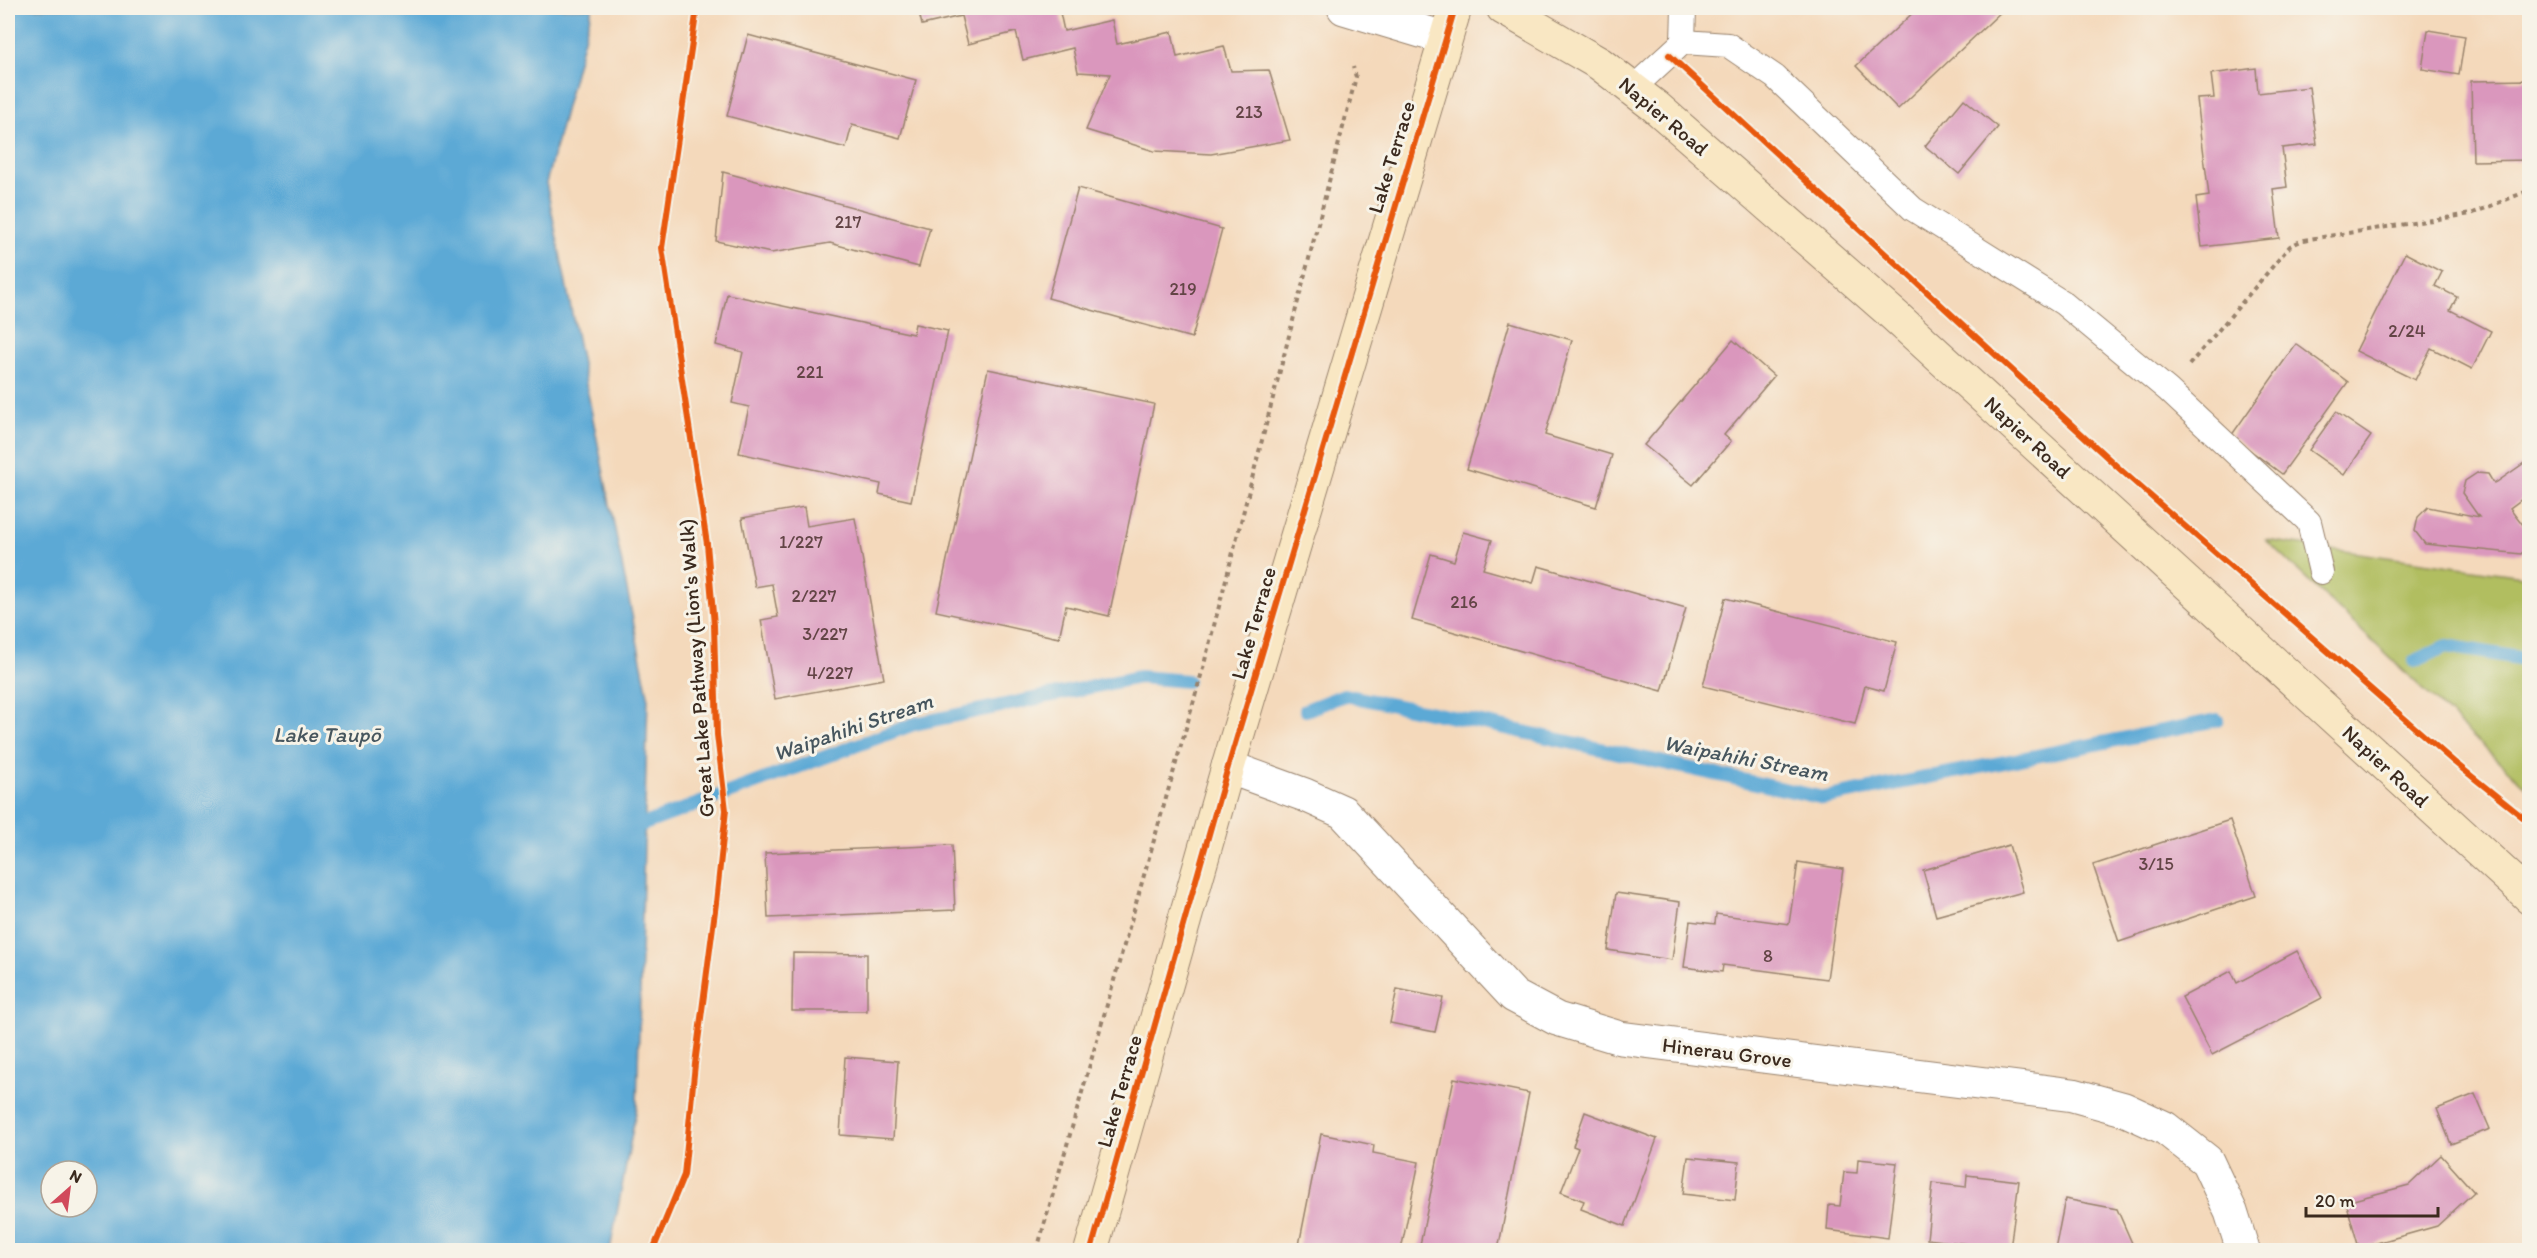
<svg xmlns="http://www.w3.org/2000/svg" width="2537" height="1258" font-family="Itim,sans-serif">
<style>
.green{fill:#b1be60;stroke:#76743f;stroke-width:1.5}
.water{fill:#5ca9d5;stroke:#4c6a7a;stroke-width:1.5;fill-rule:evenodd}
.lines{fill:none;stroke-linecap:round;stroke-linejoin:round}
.stream{stroke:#5ca9d5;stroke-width:14}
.building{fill:#da97bd}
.lane-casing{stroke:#98826c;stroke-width:26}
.street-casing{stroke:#98826c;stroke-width:35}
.secondary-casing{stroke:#98826c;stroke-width:35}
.path{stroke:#98826c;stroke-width:4;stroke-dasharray:4.5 4.5;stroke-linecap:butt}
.lane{stroke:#fff;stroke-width:24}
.street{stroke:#fff;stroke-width:33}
.secondary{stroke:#f9e7c3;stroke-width:33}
.cycleway-casing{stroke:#f7f3e8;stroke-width:10}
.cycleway{stroke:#e8590c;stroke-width:6}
.labels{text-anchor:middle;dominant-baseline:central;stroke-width:6;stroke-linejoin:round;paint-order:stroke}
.number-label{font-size:18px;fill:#634546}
.street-label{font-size:21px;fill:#3b2a1e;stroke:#f7f3e8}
.water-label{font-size:22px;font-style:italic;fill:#47565e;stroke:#f7f3e8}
</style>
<rect width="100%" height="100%" fill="#f7f3e8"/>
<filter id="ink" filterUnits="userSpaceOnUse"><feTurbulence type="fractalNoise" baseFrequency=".0167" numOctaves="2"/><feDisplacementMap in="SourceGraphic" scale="12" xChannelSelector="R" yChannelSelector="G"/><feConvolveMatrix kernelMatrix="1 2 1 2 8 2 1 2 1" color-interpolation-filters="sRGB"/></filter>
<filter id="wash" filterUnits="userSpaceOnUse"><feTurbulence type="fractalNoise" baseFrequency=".008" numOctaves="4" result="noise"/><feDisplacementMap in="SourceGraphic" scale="24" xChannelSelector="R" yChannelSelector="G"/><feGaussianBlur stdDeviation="1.35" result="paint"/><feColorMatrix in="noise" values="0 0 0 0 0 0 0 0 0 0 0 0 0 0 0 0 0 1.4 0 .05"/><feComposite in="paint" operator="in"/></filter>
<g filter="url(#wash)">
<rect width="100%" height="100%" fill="#f4d9bb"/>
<!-- green -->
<path class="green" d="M2266,540L2529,577V790Z"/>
<!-- water -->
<path class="water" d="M8,8H592L546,183L648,695L637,1107L610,1250H8ZM51,1171H87V1207H51Z"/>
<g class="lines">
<!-- stream -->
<g class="stream">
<path d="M2415,661L2447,646L2530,660"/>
<path d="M1306,710L1344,695L1492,725L1824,798L2217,720"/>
<path d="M644,824L914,724L1139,677L1187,681"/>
</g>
</g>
<g id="blocks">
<!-- building -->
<g class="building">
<path d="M918,8H1012L1013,10L1024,8H1059L1064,31L1112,20L1117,44L1172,32L1177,57L1224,46L1231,71L1269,70L1290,140L1211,154L1154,151L1086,130L1110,74L1078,72L1073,48L1023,60L1016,32L968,44L961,16L922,25Z"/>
<path d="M1918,8H2005L1898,109L1856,66Z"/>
<path d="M2428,30L2465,36L2459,75L2422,69Z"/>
<path d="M748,35L916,80L900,138L852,125L846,148L727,116Z"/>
<path d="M2256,68L2258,93L2309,87L2317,144L2282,148L2287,187L2273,189L2279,238L2202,247L2196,198L2209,196L2197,99L2214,98L2211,74Z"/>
<path d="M2530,80V160L2473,161L2471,81Z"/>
<path d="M1964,99L1998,127L1959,174L1925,146Z"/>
<path d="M723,172L930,228L919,267L830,243L771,253L716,241Z"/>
<path d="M1078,188L1222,229L1192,338L1048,298Z"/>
<path d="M2405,253L2442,272L2435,286L2457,297L2450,310L2491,331L2472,369L2431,348L2415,380L2356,351Z"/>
<path d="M727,294L913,334L915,324L948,331L911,501L879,494L881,484L739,453L749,407L732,403L743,352L716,345Z"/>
<path d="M1510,322L1572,340L1545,435L1612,455L1596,507L1467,469Z"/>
<path d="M1733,340L1774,376L1724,435L1731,441L1693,485L1644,445Z"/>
<path d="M2296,344L2348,382L2282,474L2231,436Z"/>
<path d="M988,369L1154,404L1109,616L1066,606L1059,638L936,611Z"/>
<path d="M2336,412L2371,436L2344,475L2309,450Z"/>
<path d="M2530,459V493L2510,508L2530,534V544L2521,554L2425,544L2415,531L2418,517L2428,507L2479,517L2462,493L2465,481L2477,473L2488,474L2494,484Z"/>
<path d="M804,507L807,526L855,518L884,679L775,699L761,620L778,617L772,584L755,587L742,518Z"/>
<path d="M1463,532L1492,540L1483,569L1533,583L1538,566L1686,608L1662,691L1412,620L1431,554L1454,561Z"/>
<path d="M1725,598L1897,642L1884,691L1865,686L1855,724L1703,686Z"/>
<path d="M2230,820L2256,896L2119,942L2093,865Z"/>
<path d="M952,845L955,910L768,918L765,853Z"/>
<path d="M2009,845L2023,892L1936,916L1923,870Z"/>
<path d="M1798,862L1843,869L1827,979L1723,965L1722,972L1684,967L1690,921L1715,924L1716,914L1789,924Z"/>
<path d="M1616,893L1680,902L1672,960L1608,950Z"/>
<path d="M2297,951L2322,998L2212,1055L2182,997L2231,971L2237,983Z"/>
<path d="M793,953L867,954V1011H792Z"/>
<path d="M1397,989L1443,998L1435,1032L1390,1023Z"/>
<path d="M845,1057L898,1061L893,1139L840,1135Z"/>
<path d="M1454,1078L1529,1093L1498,1250H1419Z"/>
<path d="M2475,1094L2490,1129L2451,1144L2437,1109Z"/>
<path d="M1585,1112L1657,1139L1625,1226L1581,1209L1584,1201L1561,1192L1578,1148L1573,1146Z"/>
<path d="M1321,1134L1374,1145L1373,1153L1419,1162L1401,1250H1298Z"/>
<path d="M2441,1155L2474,1192L2437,1226L2359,1248L2346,1202L2409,1185Z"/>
<path d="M1688,1157L1739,1162L1735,1200L1683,1194Z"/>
<path d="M1858,1159L1897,1163L1888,1238L1827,1230L1829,1205L1840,1206L1844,1172L1857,1173Z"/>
<path d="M1967,1175L2019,1181L2010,1249L1927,1239L1933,1183L1966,1187Z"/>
<path d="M2065,1199L2117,1209L2135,1250H2055Z"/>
<path d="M1855,1244L1893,1248V1250H1854Z"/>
</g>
</g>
</g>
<g filter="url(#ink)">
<use href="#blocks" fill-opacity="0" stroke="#98826c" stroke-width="1.5"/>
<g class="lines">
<defs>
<g id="lane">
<path d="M1683,42L1684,8"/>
<path d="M1632,89L1683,42L1728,45L1775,77L1913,209L2063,303L2168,390L2309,522L2321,572"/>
</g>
<g id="street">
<path d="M1344,8L1444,38"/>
<path d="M1228,767L1305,795L1343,812L1514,996L1557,1019L1620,1038L2073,1095L2124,1109L2165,1128L2207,1161L2231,1212L2243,1250"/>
</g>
<g id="secondary">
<path d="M1503,8L1600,64L1656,107L1895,316L2530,897"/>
<path d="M1091,1250L1228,767L1455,8"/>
</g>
</defs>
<!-- lane casing -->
<use href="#lane" class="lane-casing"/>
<!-- street casing -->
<use href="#street" class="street-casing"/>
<!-- secondary casing -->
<use href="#secondary" class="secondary-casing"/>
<!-- path -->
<g class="path">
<path d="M2189,365L2290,246L2303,240L2471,214L2530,190"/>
<path d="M1037,1250L1202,672L1356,77L1353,67"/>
</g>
<!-- lane -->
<use href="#lane" class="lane"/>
<!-- street -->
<use href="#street" class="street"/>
<!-- secondary -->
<use href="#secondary" class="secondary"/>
<defs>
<g id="cycleway">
<path d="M1669,55L2122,471L2454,762L2530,823"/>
<path d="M653,1250L684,1175L695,1064L716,903L726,810L717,735L714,625L707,544L662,248L697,8"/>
<path d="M1091,1250L1228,767L1455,8"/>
</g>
</defs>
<!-- cycleway casing -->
<use href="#cycleway" class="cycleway-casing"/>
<!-- cycleway -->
<use href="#cycleway" class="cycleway"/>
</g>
</g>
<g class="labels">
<!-- number labels -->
<g class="number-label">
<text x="1249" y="112">213</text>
<text x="848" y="222">217</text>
<text x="1183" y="289">219</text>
<text x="2407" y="331">2/24</text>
<text x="810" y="372">221</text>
<text x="801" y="542">1/227</text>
<text x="814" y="596">2/227</text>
<text x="1464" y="602">216</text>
<text x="825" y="634">3/227</text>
<text x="830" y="673">4/227</text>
<text x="2156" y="864">3/15</text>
<text x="1768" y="956">8</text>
</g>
<!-- street labels -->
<g class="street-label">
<text transform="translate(1664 116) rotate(40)">Napier Road</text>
<text transform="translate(1391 157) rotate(-73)">Lake Terrace</text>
<text transform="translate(2028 437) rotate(43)">Napier Road</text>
<text transform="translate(1253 623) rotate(-74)">Lake Terrace</text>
<text transform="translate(696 668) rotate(-94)">Great Lake Pathway (Lion's Walk)</text>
<text transform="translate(2386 766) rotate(43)">Napier Road</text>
<text transform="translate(1727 1052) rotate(7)">Hinerau Grove</text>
<text transform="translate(1119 1091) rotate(-74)">Lake Terrace</text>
</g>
<!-- water labels -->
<g class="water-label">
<text transform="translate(853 727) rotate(-19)">Waipahihi Stream</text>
<text x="327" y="734">Lake Taupō</text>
<text transform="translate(1746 758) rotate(11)">Waipahihi Stream</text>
</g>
</g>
<!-- margin -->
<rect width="2537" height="1258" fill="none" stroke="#f7f3e8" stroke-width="30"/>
<!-- north arrow -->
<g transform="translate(69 1189) rotate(28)"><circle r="28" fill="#f7f3e8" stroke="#aca397" stroke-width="1.5"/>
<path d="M0-4.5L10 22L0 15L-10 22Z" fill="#d1495b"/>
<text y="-9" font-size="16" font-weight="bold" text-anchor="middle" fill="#3b2a1e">N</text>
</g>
<!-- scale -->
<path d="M2306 1207v9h132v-9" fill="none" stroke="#3b2a1e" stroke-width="3"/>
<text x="2315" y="1207" font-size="18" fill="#3b2a1e" stroke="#f7f3e8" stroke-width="4.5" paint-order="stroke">20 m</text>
</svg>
